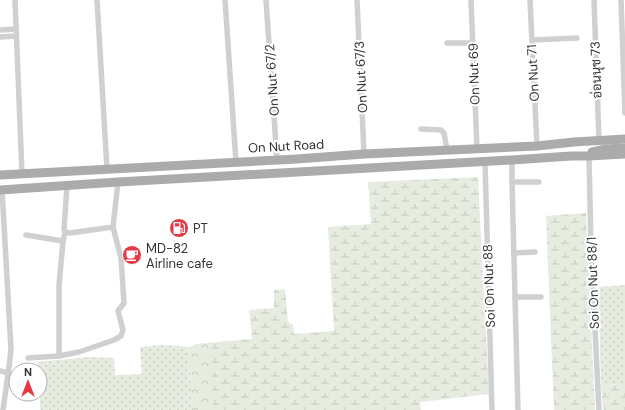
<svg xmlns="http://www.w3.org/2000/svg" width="625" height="410" font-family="'DM Sans',Sarabun,sans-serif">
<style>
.grass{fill:url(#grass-dots)}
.forest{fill:url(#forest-crowns)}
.wetland{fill:url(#wetland-marsh)}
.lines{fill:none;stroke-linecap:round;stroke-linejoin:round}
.street{stroke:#d0d0d0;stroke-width:5.5}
.primary{stroke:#ababab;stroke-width:9}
.labels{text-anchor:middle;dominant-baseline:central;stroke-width:4;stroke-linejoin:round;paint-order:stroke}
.street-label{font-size:13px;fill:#333;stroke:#fff}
.poi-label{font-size:13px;fill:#333;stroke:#fff;text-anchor:start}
</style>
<defs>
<pattern id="grass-dots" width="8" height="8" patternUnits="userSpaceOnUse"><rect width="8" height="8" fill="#e6ecdf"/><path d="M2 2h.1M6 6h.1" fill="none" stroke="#c6cbc0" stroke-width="1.8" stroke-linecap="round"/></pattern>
<pattern id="forest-crowns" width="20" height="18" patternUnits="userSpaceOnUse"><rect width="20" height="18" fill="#e6ecdf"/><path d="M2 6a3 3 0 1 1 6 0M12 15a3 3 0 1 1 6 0" fill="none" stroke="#c6cbc0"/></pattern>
<pattern id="wetland-marsh" width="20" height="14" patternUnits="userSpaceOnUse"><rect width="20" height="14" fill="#e6ecdf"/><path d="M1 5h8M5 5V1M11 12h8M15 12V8" fill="none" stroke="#c6cbc0"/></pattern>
</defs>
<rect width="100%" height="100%" fill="#fff"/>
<!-- grass -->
<g class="grass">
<path d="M625,285V384L601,385L598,287Z"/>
<path d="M164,345L189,347L192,410H40V370H38V362L89,357L114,358L115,375L142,374L140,347Z"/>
</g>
<!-- forest -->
<path class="forest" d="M207,343L212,351V410H192L189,347L196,344Z"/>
<!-- wetland -->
<g class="wetland">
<path d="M478,177L489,394L420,402L421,410H212V351L207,343L252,339L249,310L274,308V290L285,289L288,322L293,325L294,334L334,331L328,227L371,224L368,182Z"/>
<path d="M586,213L595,410H554L546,216Z"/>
<path d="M625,384V410H603L601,385Z"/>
</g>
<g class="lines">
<!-- street -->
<g class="street">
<path d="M15,0L22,174"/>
<path d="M97,0L107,169"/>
<path d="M225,0L236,162"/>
<path d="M266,0L277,160"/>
<path d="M357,0L364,154"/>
<path d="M471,0L477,149"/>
<path d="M530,0L537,146"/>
<path d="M594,0L599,140"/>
<path d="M621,0L625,113"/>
<path d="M0,30L16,29"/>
<path d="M0,37L16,36"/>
<path d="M532,40L577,38"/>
<path d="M447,43H472"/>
<path d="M421,129L441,130L444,133L447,150"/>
<path d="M589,156L591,249L599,410"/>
<path d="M512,160V182L518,410"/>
<path d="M485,162L492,410"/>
<path d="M512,182H539"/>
<path d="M67,186L64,229L65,232L70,233L113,227L118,182"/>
<path d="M2,189L11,349L9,367L3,410"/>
<path d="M26,235L63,241"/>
<path d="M514,253L535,252"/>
<path d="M515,297H541"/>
<path d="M59,356V285L63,241L65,232"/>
<path d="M28,358L59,356L79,352L114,340L121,336L123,330L118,311L124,303L121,258L113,227"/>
<path d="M0,371L9,373"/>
</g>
<!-- primary -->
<g class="primary">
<path d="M592,152L606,149L625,148"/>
<path d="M0,175L297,159L364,154L537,146L574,142L625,139"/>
<path d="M0,190L118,182L512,160L571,156H589L625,154"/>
</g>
</g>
<!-- icons -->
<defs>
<symbol id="fuel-disc" viewBox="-11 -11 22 22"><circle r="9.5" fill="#e63946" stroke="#fff"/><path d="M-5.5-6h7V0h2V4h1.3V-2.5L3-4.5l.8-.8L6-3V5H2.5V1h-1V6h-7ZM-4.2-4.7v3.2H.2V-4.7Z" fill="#fff"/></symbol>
<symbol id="cafe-disc" viewBox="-11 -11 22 22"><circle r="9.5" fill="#e63946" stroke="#fff"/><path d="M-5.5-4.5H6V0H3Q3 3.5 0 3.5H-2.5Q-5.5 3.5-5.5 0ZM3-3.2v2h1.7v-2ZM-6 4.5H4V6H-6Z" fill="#fff"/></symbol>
</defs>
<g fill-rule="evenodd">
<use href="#fuel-disc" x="168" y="217" width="22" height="22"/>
<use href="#cafe-disc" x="121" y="244" width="22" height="22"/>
</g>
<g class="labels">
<!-- street labels -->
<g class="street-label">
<text transform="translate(596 70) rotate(-92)">อ่อนนุช 73</text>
<text transform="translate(533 73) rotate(-93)">On Nut 71</text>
<text transform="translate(474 74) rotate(-92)">On Nut 69</text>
<text transform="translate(361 77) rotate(-93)">On Nut 67/3</text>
<text transform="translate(272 80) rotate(-94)">On Nut 67/2</text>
<text transform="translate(286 146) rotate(-3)">On Nut Road</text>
<text transform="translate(593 283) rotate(-92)">Soi On Nut 88/1</text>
<text transform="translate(489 286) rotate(-92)">Soi On Nut 88</text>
</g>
<!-- poi labels -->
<g class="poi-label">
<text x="193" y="228">PT</text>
<text x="146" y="248">MD-82<tspan x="146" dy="15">Airline cafe</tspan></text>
</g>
</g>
<!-- north arrow -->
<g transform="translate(28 382)"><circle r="19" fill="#ffffff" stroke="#adadad"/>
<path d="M0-3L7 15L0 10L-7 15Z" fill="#e63946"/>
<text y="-6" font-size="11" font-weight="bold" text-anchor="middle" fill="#333333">N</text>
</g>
</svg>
